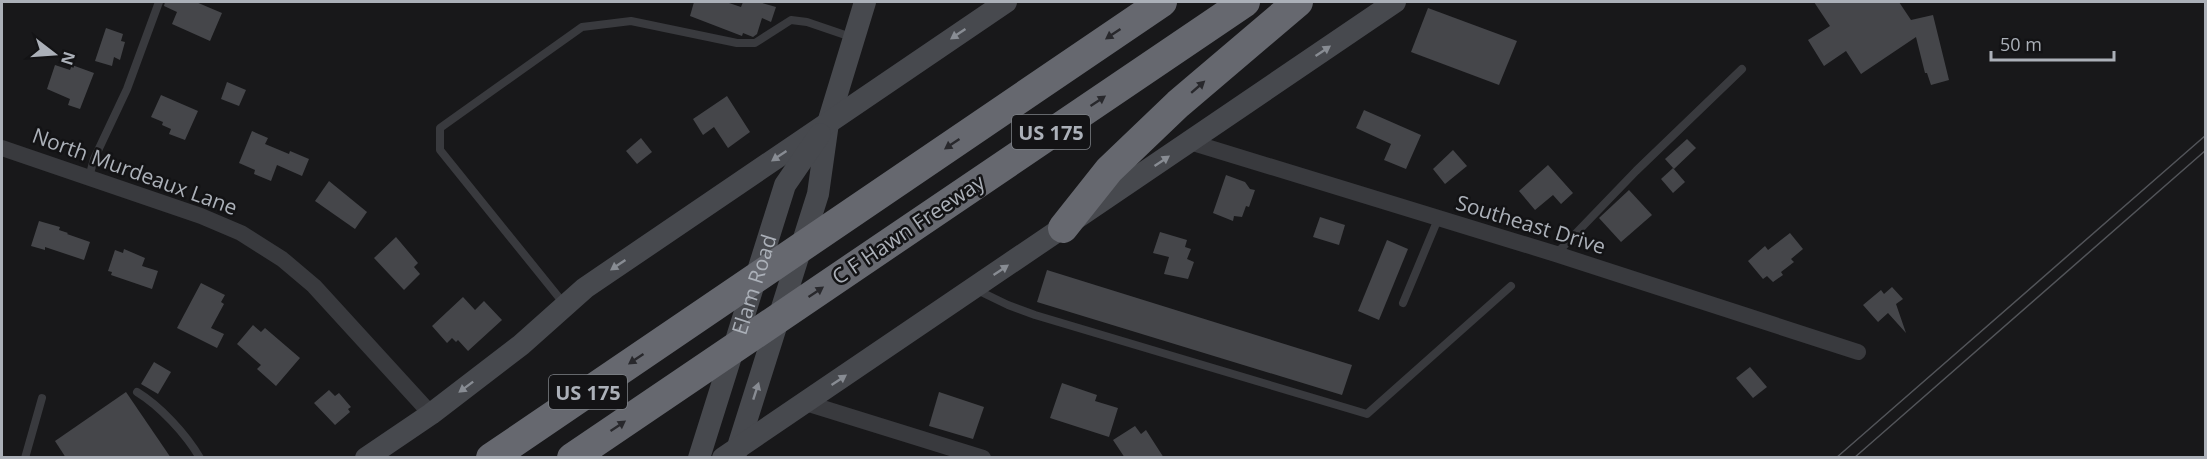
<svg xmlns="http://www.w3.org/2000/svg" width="2207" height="459" font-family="'Open Sans',sans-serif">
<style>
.building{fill:#45464a}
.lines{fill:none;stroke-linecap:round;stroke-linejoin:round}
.service{stroke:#393a3e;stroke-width:8}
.minor{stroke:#393a3e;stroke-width:16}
.secondary{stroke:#47494e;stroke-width:22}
.motorway{stroke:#66686f;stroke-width:30}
.tram{stroke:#525459;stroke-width:1.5}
.oneway{fill:#888c93}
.oneway2{fill:#28282c}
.labels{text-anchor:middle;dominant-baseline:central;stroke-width:5;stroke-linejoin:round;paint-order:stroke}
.shield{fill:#131315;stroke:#7d8187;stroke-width:1.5}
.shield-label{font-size:20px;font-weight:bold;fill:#abb0b8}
.street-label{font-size:21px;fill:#abb0b8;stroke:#131315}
</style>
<rect width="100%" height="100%" fill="#18181a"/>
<!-- building -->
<g class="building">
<path d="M165,2H196L222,13L210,41L172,24L177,12L164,6Z"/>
<path d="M694,2H726L741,7L743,2H759L776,7L771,22L762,18L757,34L753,37L743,33L742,36L690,16Z"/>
<path d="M1814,2H1899L1911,20L1933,15L1949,80L1931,85L1927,73H1925L1916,37L1861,74L1846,51L1824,66L1808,40L1830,26Z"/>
<path d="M1428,8L1517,41L1499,85L1411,52Z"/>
<path d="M106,28L123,34L121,41L125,42L120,60L114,57L112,66L95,61Z"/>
<path d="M55,65L70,70L72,65L94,73L80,109L68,105L70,99L47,89Z"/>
<path d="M227,82L246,90L239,106L221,99Z"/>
<path d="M161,95L198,111L185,140L169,134L171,129L162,125L163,122L151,117Z"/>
<path d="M727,96L750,132L728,148L714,127L703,135L693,119Z"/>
<path d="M1364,110L1421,135L1406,169L1384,160L1391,144L1356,128Z"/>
<path d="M252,131L268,138L265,144L289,154L290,151L309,159L302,176L277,165L271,181L254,174L255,170L239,163Z"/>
<path d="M641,138L652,152L637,164L626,151Z"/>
<path d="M1687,139L1696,148L1674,169L1665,159Z"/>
<path d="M1453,150L1467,166L1445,184L1433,169Z"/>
<path d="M1548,165L1573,193L1561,204L1553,195L1535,210L1519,191Z"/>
<path d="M1673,168L1685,182L1673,193L1661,179Z"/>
<path d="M1226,175L1245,182L1250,189L1255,190L1249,207L1246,206L1242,217L1234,216L1233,221L1213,213Z"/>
<path d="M329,181L367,212L355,229L315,201Z"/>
<path d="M1629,190L1652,215L1621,242L1599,218Z"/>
<path d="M1320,217L1345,225L1339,245L1313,237Z"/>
<path d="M39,221L60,227L59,230L68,233L67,234L90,242L84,260L45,247V250L31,246Z"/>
<path d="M1160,232L1187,240L1185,247L1191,249L1187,259L1194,262L1188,279L1164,274L1169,257L1153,253Z"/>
<path d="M1790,233L1803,249L1791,259L1794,262L1781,272L1783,275L1773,282L1767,276L1763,279L1748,261L1765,246L1768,250Z"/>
<path d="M396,237L418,263L414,267L420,274L404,290L374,258Z"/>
<path d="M1387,240L1408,249L1379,320L1358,311Z"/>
<path d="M124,249L145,258L142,266L158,271L152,289L111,275L112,272L108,271L115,250L123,253Z"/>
<path d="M1047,270L1352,365L1342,395L1037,302Z"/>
<path d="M201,283L225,295L221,302L224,304L211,328L224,334L217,348L177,328Z"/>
<path d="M1892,287L1903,299L1896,304L1906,333L1888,313L1878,322L1863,305L1881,290L1884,294Z"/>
<path d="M463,297L475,310L484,301L502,320L468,351L458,340L456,342L452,338L447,343L432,326Z"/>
<path d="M253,325L261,332L265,328L300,358L276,386L257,369L261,365L237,344Z"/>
<path d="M154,362L171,372L158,394L141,384Z"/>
<path d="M1750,367L1767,387L1753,398L1736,378Z"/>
<path d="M1062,383L1097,395L1095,401L1118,408L1109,437L1050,418Z"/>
<path d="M329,390L335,396L339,393L351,407L348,409L350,412L335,425L314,403Z"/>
<path d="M126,392L171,458H66L55,441Z"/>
<path d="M939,392L984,407L973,439L929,426Z"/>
<path d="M1135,426L1141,434L1146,430L1164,458H1125L1113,440Z"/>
</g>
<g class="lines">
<!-- service -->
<g class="service">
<path d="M89,177L94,159L127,89L159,2"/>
<path d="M1556,254L1636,171L1742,69"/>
<path d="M977,290L1008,305L1035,315L1367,414L1511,286"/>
<path d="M1403,303L1438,219"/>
<path d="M565,305L440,150V128L582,27L631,21L737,43H755L791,20L807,22L854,38"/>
<path d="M137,392C160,406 186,434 200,458"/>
<path d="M25,458L42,398"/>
</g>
<!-- minor -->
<g class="minor">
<path d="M1190,142L1556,254L1858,352"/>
<path d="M2,148L201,216L241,233L282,259L314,286L431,414"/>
<path d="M806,403L983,458"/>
</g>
<!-- secondary -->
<g class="secondary">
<path d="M736,453L818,194L828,123L865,2"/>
<path d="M366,458L431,414L521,345L585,288L1006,2"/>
<path id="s1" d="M699,458L785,185L820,134"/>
<path d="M723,458L1395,2"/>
</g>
<!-- motorway -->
<g class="motorway">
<path d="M1063,228L1109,170L1178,104L1298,2"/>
<path d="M491,458L1162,2"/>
<path d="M572,458L1245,2"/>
</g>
<!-- tram -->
<g class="tram">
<path d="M1836,458L2206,135"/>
<path d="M1854,458L2206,150"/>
</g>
</g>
<!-- one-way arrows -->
<defs><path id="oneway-solid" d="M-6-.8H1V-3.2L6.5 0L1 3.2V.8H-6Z" transform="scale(1.5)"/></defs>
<g class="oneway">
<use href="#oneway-solid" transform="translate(958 34) rotate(146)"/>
<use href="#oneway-solid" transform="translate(1323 51) rotate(-34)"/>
<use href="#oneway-solid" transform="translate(779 156) rotate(146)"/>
<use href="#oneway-solid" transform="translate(1162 161) rotate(-34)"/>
<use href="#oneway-solid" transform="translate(618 265) rotate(146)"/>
<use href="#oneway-solid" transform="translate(1001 270) rotate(-34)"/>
<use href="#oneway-solid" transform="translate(839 380) rotate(-34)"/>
<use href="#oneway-solid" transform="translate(466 387) rotate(143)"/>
<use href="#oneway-solid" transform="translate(756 391) rotate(-72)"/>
</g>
<g class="oneway2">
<use href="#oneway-solid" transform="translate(1113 34) rotate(146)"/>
<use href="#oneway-solid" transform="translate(1198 87) rotate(-41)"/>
<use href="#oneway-solid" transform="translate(1098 101) rotate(-34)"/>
<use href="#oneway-solid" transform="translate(952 144) rotate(146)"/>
<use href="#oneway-solid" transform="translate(816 292) rotate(-34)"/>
<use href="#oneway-solid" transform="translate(636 359) rotate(146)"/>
<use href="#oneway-solid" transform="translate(618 426) rotate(-34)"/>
</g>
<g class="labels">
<!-- shield labels -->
<g class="shield">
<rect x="1012" y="115" width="78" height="34" rx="4.5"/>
<rect x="549" y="375" width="78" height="34" rx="4.5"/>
</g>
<g class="shield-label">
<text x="1051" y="132">US 175</text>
<text x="588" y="392">US 175</text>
</g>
<!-- street labels -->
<g class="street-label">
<text transform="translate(135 171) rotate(20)">North Murdeaux Lane</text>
<text transform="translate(1531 224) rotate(17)">Southeast Drive</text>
<text transform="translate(908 229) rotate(-34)">C F Hawn Freeway</text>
<text stroke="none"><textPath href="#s1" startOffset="182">Elam Road</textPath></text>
</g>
</g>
<!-- border -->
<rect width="2207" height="459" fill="none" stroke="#abb0b8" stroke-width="6"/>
<!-- north arrow -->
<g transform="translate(54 54) rotate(107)" stroke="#131315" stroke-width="4.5" paint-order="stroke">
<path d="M0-4.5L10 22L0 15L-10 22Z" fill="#abb0b8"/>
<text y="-9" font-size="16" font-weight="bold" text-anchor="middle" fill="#abb0b8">N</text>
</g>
<!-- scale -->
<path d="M1991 51v9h123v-9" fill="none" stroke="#abb0b8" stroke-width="3"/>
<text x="2000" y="51" font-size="18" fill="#abb0b8" stroke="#131315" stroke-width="4.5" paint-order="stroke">50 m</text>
</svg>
